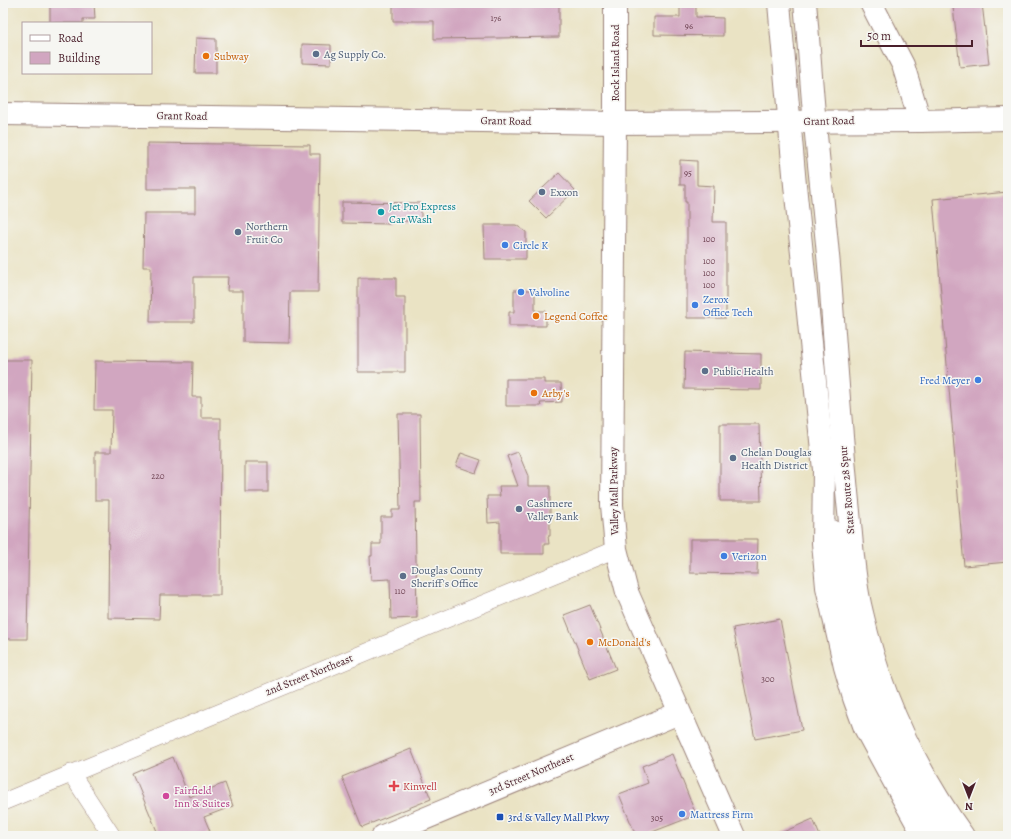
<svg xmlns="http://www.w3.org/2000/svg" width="1011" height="839" font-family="Alegreya,serif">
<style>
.building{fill:#d1a6c0}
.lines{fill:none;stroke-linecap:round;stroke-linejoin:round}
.street-casing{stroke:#9a8178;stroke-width:18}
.secondary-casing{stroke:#9a8178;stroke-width:24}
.primary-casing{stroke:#9a8178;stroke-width:24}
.highway-casing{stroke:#9a8178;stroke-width:24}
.street{stroke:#fff;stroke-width:17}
.secondary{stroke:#fff;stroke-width:22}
.primary{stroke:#fff;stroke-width:22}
.highway{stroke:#fff;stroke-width:22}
.service-dot{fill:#5c6f8a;stroke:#f6f6f2;stroke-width:1.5}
.food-dot{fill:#e8710a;stroke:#f6f6f2;stroke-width:1.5}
.culture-dot{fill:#0f9aa8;stroke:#f6f6f2;stroke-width:1.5}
.shop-dot{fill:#3f7fe0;stroke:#f6f6f2;stroke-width:1.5}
.health-dot{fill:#e0444e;stroke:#f6f6f2;stroke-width:1.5}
.hotel-dot{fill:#d1479c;stroke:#f6f6f2;stroke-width:1.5}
.transit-dot{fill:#1a4fb4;stroke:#f6f6f2;stroke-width:1.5}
.labels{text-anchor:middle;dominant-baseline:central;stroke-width:3;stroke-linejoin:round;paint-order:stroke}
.number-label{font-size:9px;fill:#6c4150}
.service-label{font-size:11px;fill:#4e5e75;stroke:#f6f6f2;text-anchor:start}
.food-label{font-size:11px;fill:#c56008;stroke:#f6f6f2;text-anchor:start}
.street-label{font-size:11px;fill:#4a1f2b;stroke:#f6f6f2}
.culture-label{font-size:11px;fill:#0d838f;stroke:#f6f6f2;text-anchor:start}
.shop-label{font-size:11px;fill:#366cbe;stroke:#f6f6f2;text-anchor:start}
.health-label{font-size:11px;fill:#be3a42;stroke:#f6f6f2;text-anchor:start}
.hotel-label{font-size:11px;fill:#b23c85;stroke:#f6f6f2;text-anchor:start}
.transit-label{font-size:11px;fill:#164399;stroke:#f6f6f2;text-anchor:start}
</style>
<rect width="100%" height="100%" fill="#f6f6f2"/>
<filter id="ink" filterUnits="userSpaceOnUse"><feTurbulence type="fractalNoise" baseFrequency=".025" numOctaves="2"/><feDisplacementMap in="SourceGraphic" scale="8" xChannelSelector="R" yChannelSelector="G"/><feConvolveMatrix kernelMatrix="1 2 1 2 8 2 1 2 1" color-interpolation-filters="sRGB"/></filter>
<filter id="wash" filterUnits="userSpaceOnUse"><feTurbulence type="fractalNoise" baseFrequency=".012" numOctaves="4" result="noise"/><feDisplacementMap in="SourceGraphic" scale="16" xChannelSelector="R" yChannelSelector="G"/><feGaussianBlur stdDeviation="0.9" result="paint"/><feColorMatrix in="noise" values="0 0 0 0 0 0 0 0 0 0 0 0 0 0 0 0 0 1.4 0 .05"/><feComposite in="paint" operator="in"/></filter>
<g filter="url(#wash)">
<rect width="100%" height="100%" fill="#eae3c4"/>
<g id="blocks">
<!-- building -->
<g class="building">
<path d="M50,3H94L95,19H83V23H50Z"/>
<path d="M393,3H559V37L434,39V21H393Z"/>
<path d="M680,3H696V17L723,18V36L654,35V17H680Z"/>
<path d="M982,3L989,64L960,67L953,7Z"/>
<path d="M196,38L216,39V73H195Z"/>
<path d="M302,44L331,45V64L302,63Z"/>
<path d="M147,143L310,145V154H320L318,292H290L289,343L243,342V291H227L228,277H194V322H150L151,267H143L144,213H195V189H147Z"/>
<path d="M680,160L697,161V185L714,186L713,222H726V318H687V202H685V185H680Z"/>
<path d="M559,173L575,190L546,218L529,201Z"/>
<path d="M1008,192V562L964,566L933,199Z"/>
<path d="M342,202L421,203V221H390V224L342,223Z"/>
<path d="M484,225H516L526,232V259H485Z"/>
<path d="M358,278H396V297H405V372H358Z"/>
<path d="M514,290H535V311H546V326H509V312H514Z"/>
<path d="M685,352L761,354V390L684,389Z"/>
<path d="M3,360H32L27,639H3Z"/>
<path d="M95,361L193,362L192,397H201V418H221L220,595H160L159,619L108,618L109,500H95V452H111L112,410H94Z"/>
<path d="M506,379H544V383H561L562,402L540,403L541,406H506Z"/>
<path d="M398,414H420L421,502H415L417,618L391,619L390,579L371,580L370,556H372V544H381V517H392V510H400Z"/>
<path d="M720,424H759L761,501H720Z"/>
<path d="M518,452L528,476V486H550V536H548L549,544H544V554H500V522L488,523L487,496H500L499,486H518L507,456Z"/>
<path d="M461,453L481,460L476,473L456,466Z"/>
<rect x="245" y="462" width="23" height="30"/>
<path d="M690,539H758L757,574L690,573Z"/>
<path d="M590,605L616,669L590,679L564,615Z"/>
<path d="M780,619L802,730L755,739L733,628Z"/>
<path d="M411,749L431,799L362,827L342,777Z"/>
<path d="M672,754L696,815L642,836H636L619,794L648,783L642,766Z"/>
<path d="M173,757L189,797L225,783L233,806L204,817L210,831L198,836H159L133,774Z"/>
<path d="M813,819L820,836H774Z"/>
</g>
</g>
</g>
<g filter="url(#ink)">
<use href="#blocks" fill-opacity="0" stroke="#9a8178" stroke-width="1"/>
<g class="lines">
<defs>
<g id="street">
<path d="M71,773L112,836"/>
<path d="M3,802L616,549"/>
</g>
<g id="secondary">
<path d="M615,3V123"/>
<path d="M871,3L903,65L920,121"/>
<path d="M383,836L679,713"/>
</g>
<g id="primary">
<path d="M805,3C809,43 811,83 815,124C820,179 827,235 831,291C836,362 841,432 848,502C852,539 853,577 862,613C880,694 915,769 963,836"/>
<path d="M3,114L615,123L920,121L1008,119"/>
<path d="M615,123L612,505L616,549L627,592L734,836"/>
<path d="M832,531C846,644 878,743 944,836"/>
</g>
<path id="highway" d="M779,3L795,185L824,470L823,543L827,587L845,667L854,698L865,728L903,798L924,836"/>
</defs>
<!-- street casing -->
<use href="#street" class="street-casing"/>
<!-- secondary casing -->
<use href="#secondary" class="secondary-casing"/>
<!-- primary casing -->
<use href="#primary" class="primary-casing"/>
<!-- highway casing -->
<use href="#highway" class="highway-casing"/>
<!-- street -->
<use href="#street" class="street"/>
<!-- secondary -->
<use href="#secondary" class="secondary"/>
<!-- primary -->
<use href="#primary" class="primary"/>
<!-- highway -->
<use href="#highway" class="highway"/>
</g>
</g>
<!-- markers -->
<g class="service-dot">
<circle cx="316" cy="54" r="4"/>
<circle cx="542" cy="192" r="4"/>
<circle cx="238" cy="232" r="4"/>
<circle cx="705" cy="371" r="4"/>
<circle cx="733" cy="458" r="4"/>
<circle cx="519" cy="509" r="4"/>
<circle cx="403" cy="576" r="4"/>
</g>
<g class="food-dot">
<circle cx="206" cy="56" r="4"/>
<circle cx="536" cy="316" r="4"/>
<circle cx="534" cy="393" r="4"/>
<circle cx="590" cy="642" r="4"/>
</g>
<circle class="culture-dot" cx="381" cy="212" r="4"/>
<g class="shop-dot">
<circle cx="505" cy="245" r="4"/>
<circle cx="521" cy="292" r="4"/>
<circle cx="695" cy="305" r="4"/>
<circle cx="978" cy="380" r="4"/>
<circle cx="724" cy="556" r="4"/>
<circle cx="682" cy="814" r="4"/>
</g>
<path class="health-dot" d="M392 780h4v4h4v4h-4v4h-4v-4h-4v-4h4z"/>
<circle class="hotel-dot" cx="166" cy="796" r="4"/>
<rect class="transit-dot" x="496" y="813" width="8" height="8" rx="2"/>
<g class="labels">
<!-- number labels -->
<g class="number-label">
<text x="496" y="18">176</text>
<text x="689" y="26">96</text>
<text x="688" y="173">95</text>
<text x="709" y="239">100</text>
<text x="709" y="261">100</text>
<text x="709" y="273">100</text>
<text x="709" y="285">100</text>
<text x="158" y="476">220</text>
<text x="400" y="591">110</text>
<text x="768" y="679">300</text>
<text x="657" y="818">305</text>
</g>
<!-- service labels -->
<g class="service-label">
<text x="324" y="54">Ag Supply Co.</text>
<text x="550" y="192">Exxon</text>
<text x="246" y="226">Northern<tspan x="246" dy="13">Fruit Co</tspan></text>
<text x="713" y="371">Public Health</text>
<text x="741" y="452">Chelan Douglas<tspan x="741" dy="13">Health District</tspan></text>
<text x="527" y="503">Cashmere<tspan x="527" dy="13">Valley Bank</tspan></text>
<text x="411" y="570">Douglas County<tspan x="411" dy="13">Sheriff's Office</tspan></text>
</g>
<!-- food labels -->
<g class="food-label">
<text x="214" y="56">Subway</text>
<text x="544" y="316">Legend Coffee</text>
<text x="542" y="393">Arby's</text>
<text x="598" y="642">McDonald's</text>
</g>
<!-- street labels -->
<g class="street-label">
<text transform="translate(615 63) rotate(-90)">Rock Island Road</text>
<text transform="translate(182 116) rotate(1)">Grant Road</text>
<text transform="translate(506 121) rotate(1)">Grant Road</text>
<text transform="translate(829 121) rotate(-1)">Grant Road</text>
<text transform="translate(847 490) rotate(-95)">State Route 28 Spur</text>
<text transform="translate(614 491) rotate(-91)">Valley Mall Parkway</text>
<text transform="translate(309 675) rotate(-22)">2nd Street Northeast</text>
<text transform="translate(531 774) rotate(-23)">3rd Street Northeast</text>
</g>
<!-- culture labels -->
<g class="culture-label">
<text x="389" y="206">Jet Pro Express<tspan x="389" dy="13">Car Wash</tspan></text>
</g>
<!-- shop labels -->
<g class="shop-label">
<text x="513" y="245">Circle K</text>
<text x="529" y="292">Valvoline</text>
<text x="703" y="299">Zerox<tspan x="703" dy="13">Office Tech</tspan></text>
<text x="970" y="380" text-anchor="end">Fred Meyer</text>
<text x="732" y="556">Verizon</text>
<text x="690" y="814">Mattress Firm</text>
</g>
<!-- health labels -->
<g class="health-label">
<text x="403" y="786">Kinwell</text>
</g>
<!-- hotel labels -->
<g class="hotel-label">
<text x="174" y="790">Fairfield<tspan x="174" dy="13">Inn &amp; Suites</tspan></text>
</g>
<!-- transit labels -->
<g class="transit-label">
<text x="508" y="817">3rd &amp; Valley Mall Pkwy</text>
</g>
</g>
<!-- margin -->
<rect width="1011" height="839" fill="none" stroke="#f6f6f2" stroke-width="16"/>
<!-- legend -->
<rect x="22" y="22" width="130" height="52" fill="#f6f6f2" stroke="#b1a0a2"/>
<rect x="30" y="35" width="20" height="6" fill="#ffffff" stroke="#b1a0a2"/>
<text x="58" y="42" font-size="12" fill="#4a1f2b">Road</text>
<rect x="30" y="52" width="20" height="12" fill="#d1a6c0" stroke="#b1a0a2"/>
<text x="58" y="62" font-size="12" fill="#4a1f2b">Building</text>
<!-- north arrow -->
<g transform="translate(969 797) rotate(180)" stroke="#f6f6f2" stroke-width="3" paint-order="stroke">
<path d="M0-3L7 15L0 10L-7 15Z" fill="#4a1f2b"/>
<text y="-6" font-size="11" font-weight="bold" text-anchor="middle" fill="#4a1f2b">N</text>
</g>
<!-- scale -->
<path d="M861 40v6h111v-6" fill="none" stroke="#4a1f2b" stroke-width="2"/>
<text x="867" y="40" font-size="12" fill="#4a1f2b" stroke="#f6f6f2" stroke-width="3" paint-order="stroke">50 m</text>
</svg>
